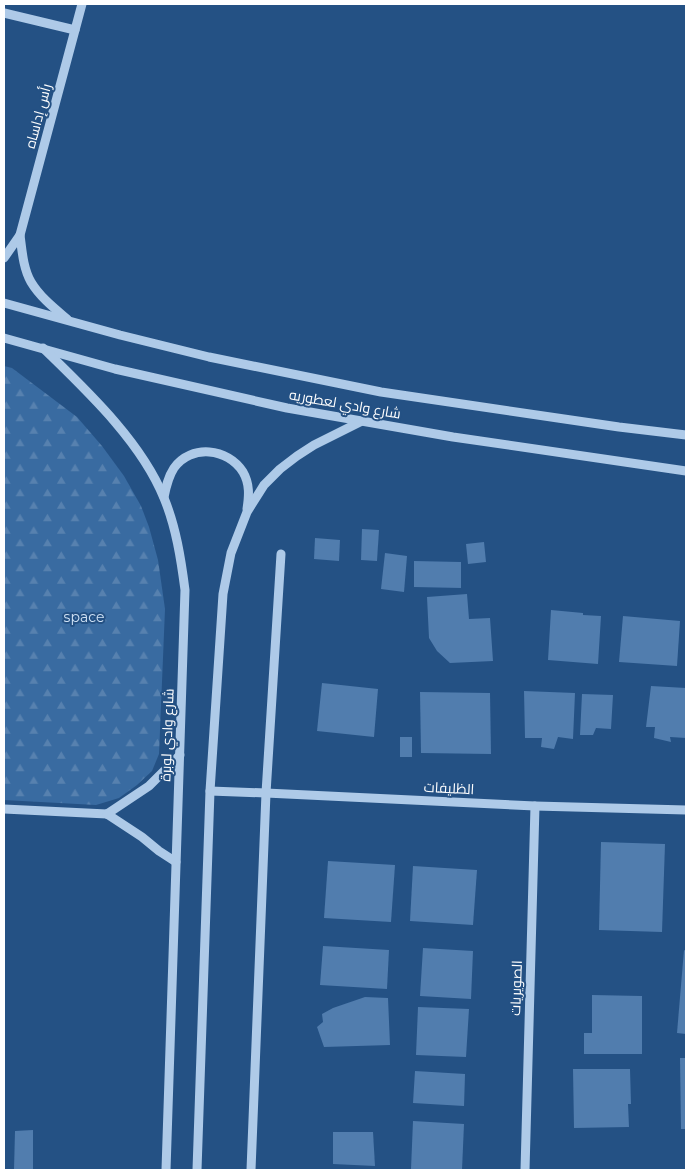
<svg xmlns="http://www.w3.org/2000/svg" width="690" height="1174" font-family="Montserrat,Cairo,sans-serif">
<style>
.forest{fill:url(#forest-firs)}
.building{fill:#517dae}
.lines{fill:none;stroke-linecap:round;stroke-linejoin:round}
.minor{stroke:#aecae8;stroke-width:9}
.labels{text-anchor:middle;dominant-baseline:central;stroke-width:4;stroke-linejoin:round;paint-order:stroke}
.street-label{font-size:14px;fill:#fff;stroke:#245184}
.park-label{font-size:14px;fill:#d1e3f6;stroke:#245184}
</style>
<defs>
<pattern id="forest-firs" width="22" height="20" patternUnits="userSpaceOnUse" patternTransform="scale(1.25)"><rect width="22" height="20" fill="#396ba1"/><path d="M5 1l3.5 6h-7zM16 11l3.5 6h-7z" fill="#5781af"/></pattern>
</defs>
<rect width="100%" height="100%" fill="#245184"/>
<!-- forest -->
<path class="forest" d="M4,366L12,368L77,417L102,446L124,476L141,506L149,527L158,560L165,609L159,754L152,771L137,785L119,798L96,805L4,800Z"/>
<!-- building -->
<g class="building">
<path d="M362,529L379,530L377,561L361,560Z"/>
<path d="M315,538L340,540L339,561L314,559Z"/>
<path d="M484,542L486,562L468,564L466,544Z"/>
<path d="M385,553L407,556L404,592L381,589Z"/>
<path d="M414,561L461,562V588L414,587Z"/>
<path d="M467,594L469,619L490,618L493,661L450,663L437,651L429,638L427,597Z"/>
<path d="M551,610L583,613V615L601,616L598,664L548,660Z"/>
<path d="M623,616L680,621L677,666L619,662Z"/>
<path d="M322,683L378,689L374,737L317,731Z"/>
<path d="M651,686L686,688V738L670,737L671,742L654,738L655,727H646Z"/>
<path d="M524,691L575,693L573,739L558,737L554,749L541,747L542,738H525Z"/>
<path d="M420,692L490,693L491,754L421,753Z"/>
<path d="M582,694L613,695L611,729L596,728L593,735H580Z"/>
<rect x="400" y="737" width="12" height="20"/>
<path d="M601,842L665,844L662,932L599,930Z"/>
<path d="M328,861L395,865L391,922L324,918Z"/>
<path d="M413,866L477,870L473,925L410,921Z"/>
<path d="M323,946L389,950L387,989L320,985Z"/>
<path d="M423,948L473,951L471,999L420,996Z"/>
<path d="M684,950L686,951V1034L677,1033Z"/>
<path d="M592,995L642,996V1054H584V1033H592Z"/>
<path d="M365,997L388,998L390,1045L324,1047L317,1027L323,1022L322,1014L333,1008Z"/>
<path d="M418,1007L469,1009L466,1057L416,1055Z"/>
<path d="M680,1058H686V1129H681Z"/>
<path d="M573,1069H630L631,1104H628L629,1127L574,1128Z"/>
<path d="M415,1071L465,1074L464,1106L413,1103Z"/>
<path d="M413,1121L464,1124L462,1170L411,1169Z"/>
<path d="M33,1130V1170H14L15,1131Z"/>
<path d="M333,1132H373L375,1166L333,1164Z"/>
</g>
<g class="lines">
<!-- minor -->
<g class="minor">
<path d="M4,13L75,30"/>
<path d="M20,235C22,250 23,268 31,282C40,297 54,308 67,319"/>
<path d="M4,258L20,235L82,4"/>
<path d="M4,303L120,335L209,357L381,392L619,427L686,435"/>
<path d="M4,338L115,369L287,408L453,437L686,471"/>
<path d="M43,348C86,390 141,441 164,498C176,527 181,559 185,590L166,1170"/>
<path d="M164,497C166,487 168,477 174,468C191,444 228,448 243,472C250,484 249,496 247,509"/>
<path d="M210,791L266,793L535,806L686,810"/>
<path d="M4,809L107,814"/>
<path d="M107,814L149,786L180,755"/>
<path d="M107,814L142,837L159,851L176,862"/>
<path d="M197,1170L210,791L223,594L231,553L247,512L264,485L280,469L297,456L314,445L362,421"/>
<path d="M251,1170L266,793L281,554"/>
<path d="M525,1170L535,806"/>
</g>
</g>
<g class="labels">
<!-- street labels -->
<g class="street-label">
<text transform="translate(38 116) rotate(-75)">رأس إداساه</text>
<text transform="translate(345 404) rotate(10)">شارع وادي لعطوريه</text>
<text transform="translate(167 735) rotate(-88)">شارع وادي لوبرة</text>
<text transform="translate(449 788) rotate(3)">الظليفات</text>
<text transform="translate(516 988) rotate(-88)">الصويريات</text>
</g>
<!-- park labels -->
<g class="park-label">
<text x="84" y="617">space</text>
</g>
</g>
<!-- border -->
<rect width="690" height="1174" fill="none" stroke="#ffffff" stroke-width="10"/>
</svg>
